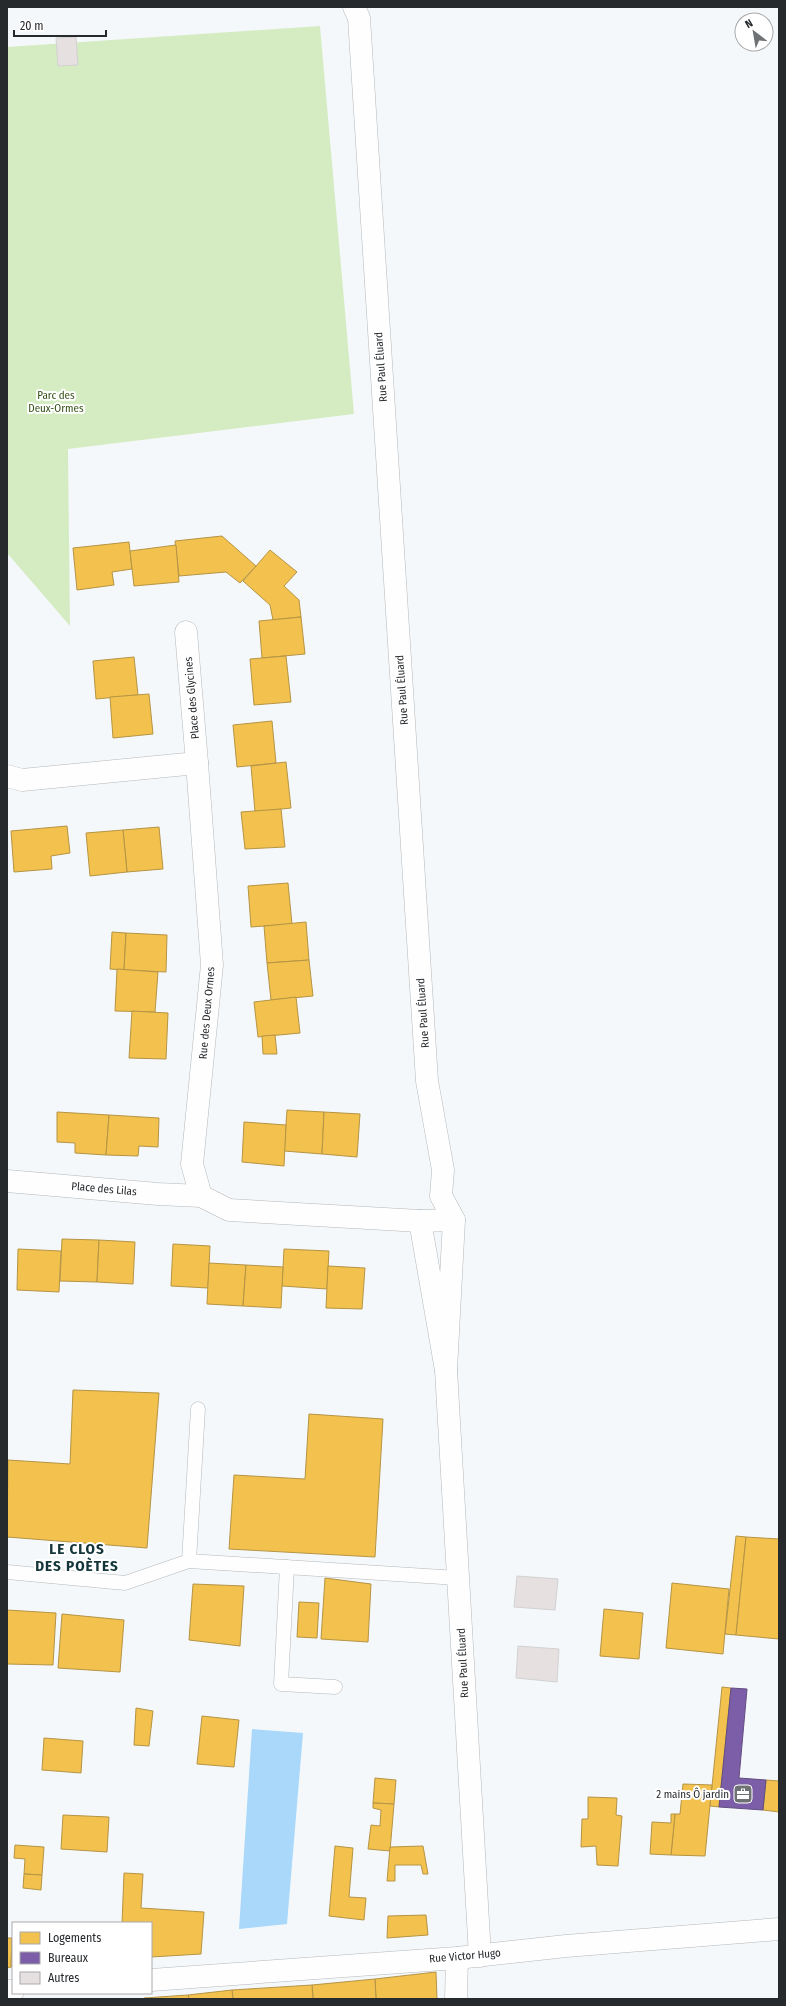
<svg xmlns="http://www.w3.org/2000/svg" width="786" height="2006" font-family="'Fira Sans Condensed',sans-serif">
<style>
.green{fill:#d5ecc3}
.water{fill:#a9d8fb}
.homes{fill:#f2c14e;stroke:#b59444}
.offices{fill:#7b5ea7;stroke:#624e82}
.building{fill:#e6e0e0;stroke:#d2d2d2}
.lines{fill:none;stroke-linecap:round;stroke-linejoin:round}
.service-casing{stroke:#b5b8ba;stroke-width:15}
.minor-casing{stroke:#b5b8ba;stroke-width:23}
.tertiary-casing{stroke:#b5b8ba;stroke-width:23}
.service{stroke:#fefefe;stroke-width:14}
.minor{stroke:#fefefe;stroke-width:22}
.tertiary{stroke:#fefefe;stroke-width:22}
.labels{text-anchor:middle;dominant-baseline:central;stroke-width:4;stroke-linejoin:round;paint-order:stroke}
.street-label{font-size:11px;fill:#272a2d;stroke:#fff}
.park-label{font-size:11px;fill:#355016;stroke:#fff}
.poi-label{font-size:11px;fill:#272a2d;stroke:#fff;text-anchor:end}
.district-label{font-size:15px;font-weight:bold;letter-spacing:1px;fill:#14363a;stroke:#fff}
</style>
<rect width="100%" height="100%" fill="#f5f8fb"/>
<!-- green -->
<path class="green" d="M320,26L354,414L68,449L70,626L7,553V47Z"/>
<!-- water -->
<path class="water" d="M252,1729L303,1733L287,1924L239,1929Z"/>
<!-- homes -->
<g class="homes">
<path d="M222,536L256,566L240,583L226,572L179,576L175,541Z"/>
<path d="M129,542L132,569L112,572L114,585L77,590L73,548Z"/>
<path d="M176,545L179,582L134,586L130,551Z"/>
<path d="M270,550L297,572L284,586L299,600L301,617L273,620L270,605L243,581Z"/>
<path d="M301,617L305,654L262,658L259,621Z"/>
<path d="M286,656L291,702L254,705L250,659Z"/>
<path d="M134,657L138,695L96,699L93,661Z"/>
<path d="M149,694L153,734L113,738L110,697Z"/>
<path d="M272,721L276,763L237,767L233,725Z"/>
<path d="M286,762L291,808L255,812L251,766Z"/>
<path d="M281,809L285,847L245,849L241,812Z"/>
<path d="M67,826L70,853L51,856L52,869L14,872L11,831Z"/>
<path d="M159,827L163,869L127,872L123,830Z"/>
<path d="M123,830L127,872L90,876L86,833Z"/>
<path d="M288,883L292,924L251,927L248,886Z"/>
<path d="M306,922L309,960L267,963L264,926Z"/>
<path d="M112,932L126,933L124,970L110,969Z"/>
<path d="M126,933L167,935L166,972L124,970Z"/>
<path d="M309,960L313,996L271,1000L267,963Z"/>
<path d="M117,969L158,972L155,1012L115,1011Z"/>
<path d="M296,997L300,1033L258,1037L254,1002Z"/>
<path d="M132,1011L168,1013L166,1059L129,1058Z"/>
<path d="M275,1035L277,1054H263L262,1036Z"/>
<path d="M287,1110L324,1112L322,1154L284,1151Z"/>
<path d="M57,1112L109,1115L106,1155L75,1153V1143L57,1142Z"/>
<path d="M324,1112L360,1114L357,1157L322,1154Z"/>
<path d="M109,1115L159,1118L158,1147L139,1146L138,1156L106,1155Z"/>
<path d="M244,1122L286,1125L284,1166L242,1162Z"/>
<path d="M62,1239L99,1240L97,1282L60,1281Z"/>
<path d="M99,1240L135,1242L133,1284L97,1282Z"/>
<path d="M173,1244L210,1246L208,1288L171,1286Z"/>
<path d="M18,1249L61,1251L59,1292L17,1290Z"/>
<path d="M284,1249L329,1251L327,1289L282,1286Z"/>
<path d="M209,1263L246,1265L243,1306L207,1304Z"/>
<path d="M246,1265L283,1267L281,1308L243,1306Z"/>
<path d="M328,1266L365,1268L362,1309L326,1308Z"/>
<path d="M73,1390L159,1393L147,1548L7,1537L8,1460L70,1464Z"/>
<path d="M309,1414L383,1419L375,1557L229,1549L234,1475L305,1479Z"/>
<path d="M736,1536L746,1537L736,1635L725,1634Z"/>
<path d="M746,1537L779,1539V1639L736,1635Z"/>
<path d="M325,1578L371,1584L368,1642L321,1639Z"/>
<path d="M672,1583L729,1589L723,1654L666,1648Z"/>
<path d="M193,1584L244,1586L240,1646L189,1640Z"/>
<path d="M299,1602L319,1603L317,1638L297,1637Z"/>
<path d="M604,1609L643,1613L639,1659L600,1656Z"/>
<path d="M7,1610L56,1613L53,1665L7,1664Z"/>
<path d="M62,1614L124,1620L120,1672L58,1668Z"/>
<path d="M722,1687L731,1688L719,1807L710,1806Z"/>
<path d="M136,1708L153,1711L149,1746L134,1745Z"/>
<path d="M202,1716L239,1720L234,1767L197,1764Z"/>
<path d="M44,1738L83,1741L81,1773L42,1770Z"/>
<path d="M375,1778L396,1780L394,1804L373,1803Z"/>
<path d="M766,1780L779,1781V1812L763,1810Z"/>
<path d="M683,1784L712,1785L705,1856L671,1855L675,1814H680Z"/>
<path d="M588,1797L617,1798L616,1815L622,1816L618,1866L597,1865L596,1846L581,1847L582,1819H588Z"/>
<path d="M373,1803L394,1804L390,1851L368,1849L371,1825L380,1826L381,1810L373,1808Z"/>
<path d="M671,1814H675L671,1855L650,1854L652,1822L671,1823Z"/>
<path d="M63,1815L109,1817L107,1852L61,1849Z"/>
<path d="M15,1845L44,1847L42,1875L24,1874L25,1859L14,1858Z"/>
<path d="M335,1846L353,1848L349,1897L366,1898L364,1920L329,1916Z"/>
<path d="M423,1846L428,1874H423L421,1865H395V1881H387L390,1847Z"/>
<path d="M124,1873L143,1874L141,1908L204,1912L201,1954L151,1957V1923H122Z"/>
<path d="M24,1874L42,1875L41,1890L23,1888Z"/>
<path d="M426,1915L428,1935L387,1938L388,1916Z"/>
<path d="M7,1938H12L11,1967L7,1968Z"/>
<path d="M12,1938L13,1967H11Z"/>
<path d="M436,1972L437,1999H376L375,1979Z"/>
<path d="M375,1979L376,1999H313L312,1985Z"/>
<path d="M312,1985L313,1999H233L232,1990Z"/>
<path d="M232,1990L233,1999H189L188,1995Z"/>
<path d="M188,1995L189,1999H144V1998Z"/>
</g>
<!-- offices -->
<path class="offices" d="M731,1688L747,1689L739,1778L766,1780L763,1810L719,1807Z"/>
<!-- building -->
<g class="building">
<path d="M76,37L78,65L58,66L56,38Z"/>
<path d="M517,1576L558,1579L555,1610L514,1607Z"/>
<path d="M518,1646L559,1649L557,1682L516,1678Z"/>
</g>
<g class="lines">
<defs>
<g id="service">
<path d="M189,1561L198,1409"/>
<path d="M287,1567L281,1684L335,1687"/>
<path d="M7,1572L125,1583L189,1561L458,1578"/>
</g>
<g id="minor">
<path d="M354,7L359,18L427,1081L443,1170L441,1196L454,1220L446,1370L420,1221"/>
<path d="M186,632L197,763"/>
<path d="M7,776L22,780L197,763L212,965L192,1164L201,1196L229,1210L420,1221L454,1220"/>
<path d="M7,1181L158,1194L201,1196"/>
<path d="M446,1370L480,1956"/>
<path d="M456,1999L457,1958"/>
</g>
<g id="tertiary">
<path d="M151,1980L457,1958L566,1946L779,1929"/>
<path d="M7,1991H13"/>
</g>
</defs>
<!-- service casing -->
<use href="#service" class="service-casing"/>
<!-- minor casing -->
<use href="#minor" class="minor-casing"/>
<!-- tertiary casing -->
<use href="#tertiary" class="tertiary-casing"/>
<!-- service -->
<use href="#service" class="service"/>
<!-- minor -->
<use href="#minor" class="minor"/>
<!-- tertiary -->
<use href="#tertiary" class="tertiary"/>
</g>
<!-- icons -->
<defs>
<symbol id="office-square" viewBox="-11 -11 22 22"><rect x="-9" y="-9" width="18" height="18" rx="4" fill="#6f7275" stroke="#fff"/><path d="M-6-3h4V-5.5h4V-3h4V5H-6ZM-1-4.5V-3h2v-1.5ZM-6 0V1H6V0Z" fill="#fff"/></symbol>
</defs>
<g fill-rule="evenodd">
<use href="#office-square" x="732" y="1783" width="22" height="22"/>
</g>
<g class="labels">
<!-- street labels -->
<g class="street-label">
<text transform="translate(381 367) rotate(-94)">Rue Paul Éluard</text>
<text transform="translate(402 690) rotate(-94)">Rue Paul Éluard</text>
<text transform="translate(192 698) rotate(-95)">Place des Glycines</text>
<text transform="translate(207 1013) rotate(-85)">Rue des Deux Ormes</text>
<text transform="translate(423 1013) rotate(-94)">Rue Paul Éluard</text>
<text transform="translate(104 1189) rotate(5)">Place des Lilas</text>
<text transform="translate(463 1663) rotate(-93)">Rue Paul Éluard</text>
<text transform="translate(465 1956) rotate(-5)">Rue Victor Hugo</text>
</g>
<!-- park labels -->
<g class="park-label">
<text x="56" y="395">Parc des<tspan x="56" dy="13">Deux-Ormes</tspan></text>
</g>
<!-- poi labels -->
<g class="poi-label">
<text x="729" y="1794">2 mains Ô jardin</text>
</g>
<!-- district labels -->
<g class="district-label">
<text x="77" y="1549">LE CLOS<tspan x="77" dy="17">DES POÈTES</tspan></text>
</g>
</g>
<!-- border -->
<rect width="786" height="2006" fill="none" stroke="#272a2d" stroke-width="16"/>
<!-- legend -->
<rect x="12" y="1922" width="140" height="72" fill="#ffffff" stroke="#a9aaab"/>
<rect x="20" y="1932" width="20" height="12" fill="#f2c14e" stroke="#a9aaab"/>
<text x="48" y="1942" font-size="12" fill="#272a2d">Logements</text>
<rect x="20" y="1952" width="20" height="12" fill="#7b5ea7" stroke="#a9aaab"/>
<text x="48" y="1962" font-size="12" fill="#272a2d">Bureaux</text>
<rect x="20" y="1972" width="20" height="12" fill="#e6e0e0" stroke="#a9aaab"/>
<text x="48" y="1982" font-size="12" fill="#272a2d">Autres</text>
<!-- north arrow -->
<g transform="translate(754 32) rotate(329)"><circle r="19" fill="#ffffff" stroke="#a9aaab"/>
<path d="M0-3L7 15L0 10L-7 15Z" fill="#6f7275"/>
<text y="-6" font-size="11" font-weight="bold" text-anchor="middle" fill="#272a2d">N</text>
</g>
<!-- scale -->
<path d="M14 30v6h92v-6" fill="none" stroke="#272a2d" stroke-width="2"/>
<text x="20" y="30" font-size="12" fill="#272a2d" stroke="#ffffff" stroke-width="3" paint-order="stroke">20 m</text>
</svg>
